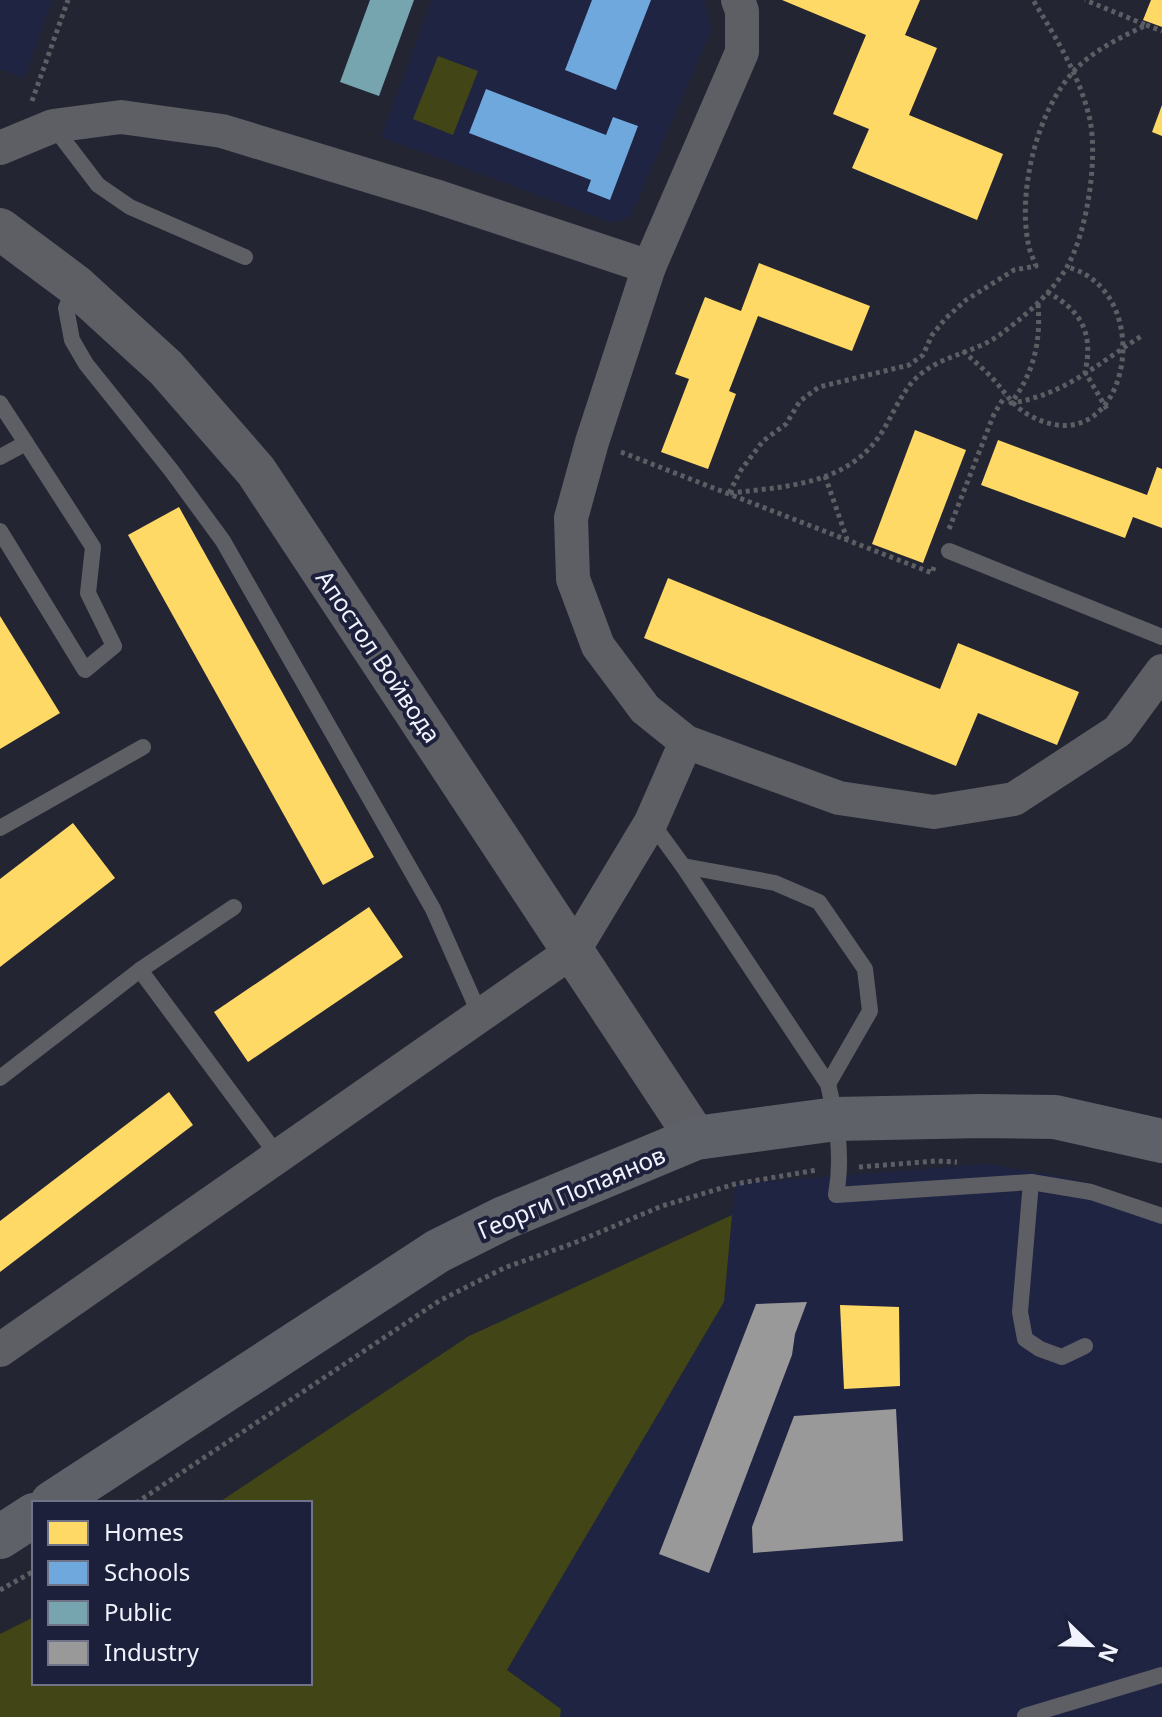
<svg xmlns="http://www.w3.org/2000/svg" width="1162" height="1717" font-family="'Noto Sans',sans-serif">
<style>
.built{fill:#202443}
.green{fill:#424515}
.homes{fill:#ffd966}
.schools{fill:#6fa8dc}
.public{fill:#76a5af}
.industry{fill:#999}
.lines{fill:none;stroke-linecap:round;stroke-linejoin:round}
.path{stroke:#5c5e64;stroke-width:5;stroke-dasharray:4 4;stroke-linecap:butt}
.service{stroke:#5e5f64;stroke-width:16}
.minor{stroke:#5e5f64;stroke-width:34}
.tertiary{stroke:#5e5f64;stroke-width:42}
.secondary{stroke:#5f6169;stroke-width:44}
.labels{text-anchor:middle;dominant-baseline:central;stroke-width:8;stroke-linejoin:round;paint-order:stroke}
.street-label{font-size:24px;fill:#f0f2fd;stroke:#1c203a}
</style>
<rect width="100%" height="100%" fill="#232533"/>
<!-- built -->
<g class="built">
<path d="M0,0H52L24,78L0,69Z"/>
<path d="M432,0H704L712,29L630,217L613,223L381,137Z"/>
<path d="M989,1164L1079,1180L1162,1211V1717H560L561,1709L507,1670L724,1302L735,1184Z"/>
</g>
<!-- green -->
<g class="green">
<path d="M438,56L478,71L453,135L413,119Z"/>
<path d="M732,1215L724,1302L507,1670L561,1709L560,1717H0V1634L34,1617V1683H310V1503H218L469,1336Z"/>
</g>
<!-- homes -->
<g class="homes">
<path d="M782,0H920L905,35L937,48L909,115L1003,154L977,220L852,168L869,129L833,114L866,35Z"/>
<path d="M1151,0H1162V27L1143,20Z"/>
<path d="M1162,105V136L1152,132Z"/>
<path d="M759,263L870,306L852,351L758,316L729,391L736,394L708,469L661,452L689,379L675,374L705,297L741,311Z"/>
<path d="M915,430L966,450L923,563L872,544Z"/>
<path d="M998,440L1147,495L1157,467L1162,469V528L1133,517L1125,538L981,485Z"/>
<path d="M179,507L374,857L323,885L128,535Z"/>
<path d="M668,578L940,689L958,643L1079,692L1057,745L978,713L956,766L644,638Z"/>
<path d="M0,616L60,713L0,749Z"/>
<path d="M73,823L115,878L0,967V879Z"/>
<path d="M369,907L403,957L248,1062L214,1012Z"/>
<path d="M169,1092L193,1125L0,1272V1221Z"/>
<path d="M840,1305L899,1307L900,1386L844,1389Z"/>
</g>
<!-- schools -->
<g class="schools">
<path d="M592,0H651L616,90L565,70Z"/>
<path d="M486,89L606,135L613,117L638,126L610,200L587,191L591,180L469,133Z"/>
</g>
<!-- public -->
<path class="public" d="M370,0H414L379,96L340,82Z"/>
<!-- industry -->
<g class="industry">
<path d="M807,1302L795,1334L792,1355L709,1573L659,1554L756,1304Z"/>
<path d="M896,1409L903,1541L753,1553L752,1527L794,1416Z"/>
</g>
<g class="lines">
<!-- path -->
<g class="path">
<path d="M1146,25L1162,31"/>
<path d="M32,101L68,0"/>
<path d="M1047,292C1081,310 1094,333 1085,372L1108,411"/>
<path d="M1038,304C1041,341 1034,373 1011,403C1063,396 1100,362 1143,335"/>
<path d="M963,351C974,361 985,370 994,380C1006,393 1012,406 1029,415C1127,470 1162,292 1067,267"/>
<path d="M621,452L932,573L935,564"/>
<path d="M825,476L847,539"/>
<path d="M729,493L741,470L763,441L786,424L800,401L819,387L909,365L923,355L932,335L946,318L966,300L1014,270L1036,266C1033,258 1029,250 1028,242C1018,190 1037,112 1073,72C1093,50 1120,38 1146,25L1085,0"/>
<path d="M730,493C783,487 844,485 878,438C893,417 901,389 922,373C945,355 975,352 998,336C1023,318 1051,294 1067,267C1087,232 1098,160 1090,120C1080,76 1056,38 1033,0"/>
<path d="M949,529L994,414L1005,396"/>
<path d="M859,1167L936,1161L957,1162"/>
<path d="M136,1503L439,1301L504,1268L574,1243L662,1206L735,1184L817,1170"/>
<path d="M0,1590L34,1571"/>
</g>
<!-- service -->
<g class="service">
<path d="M53,126L98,185L130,207L245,257"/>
<path d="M75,286L66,308L72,340L86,364L171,470L223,541L433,909L480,1015"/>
<path d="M0,403L26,443"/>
<path d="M0,457L26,443L93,547L88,593L114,646L85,670L0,531"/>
<path d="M949,551L1162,637"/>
<path d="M651,822L683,866L828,1084C837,1121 843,1157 836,1195L1031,1182L1091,1192L1162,1216"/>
<path d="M0,828L143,747"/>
<path d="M683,866L775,883L819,902L865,969L870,1011L828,1084"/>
<path d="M140,970L278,1156"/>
<path d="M0,1078L140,970L234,907"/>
<path d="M1031,1182L1020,1312L1025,1339L1040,1349L1062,1357L1085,1346"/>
<path d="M1025,1716L1162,1675"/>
</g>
<!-- minor -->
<g class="minor">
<path d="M738,0L742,11V52L649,267L592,442L571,518L573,579L598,646L645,709L686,742L839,798L934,812L1014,799L1118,731L1162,671"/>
<path d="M0,148L53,126L121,117L222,131L435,196L649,267"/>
<path d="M0,1350L574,950L651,822L686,742"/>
</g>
<!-- tertiary -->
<path class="tertiary" d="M0,229L75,285L166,368L256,471L696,1138"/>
<!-- secondary -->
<g class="secondary">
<path d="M52,1503L438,1251L504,1218L696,1138L836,1119L982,1116L1055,1117L1162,1141"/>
<path d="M0,1537L34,1515"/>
</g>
</g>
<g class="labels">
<!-- street labels -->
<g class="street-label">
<text transform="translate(379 656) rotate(56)">Апостол Войвода</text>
<text transform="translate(571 1192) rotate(-23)">Георги Попаянов</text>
</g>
</g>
<!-- legend -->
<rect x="32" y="1501" width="280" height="184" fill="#1c203a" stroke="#717488" stroke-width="2"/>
<rect x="48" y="1521" width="40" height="24" fill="#ffd966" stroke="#717488" stroke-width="2"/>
<text x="104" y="1541" font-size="24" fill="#f0f2fd">Homes</text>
<rect x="48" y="1561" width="40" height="24" fill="#6fa8dc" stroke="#717488" stroke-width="2"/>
<text x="104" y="1581" font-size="24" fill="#f0f2fd">Schools</text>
<rect x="48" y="1601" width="40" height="24" fill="#76a5af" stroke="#717488" stroke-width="2"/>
<text x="104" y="1621" font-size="24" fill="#f0f2fd">Public</text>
<rect x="48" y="1641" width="40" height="24" fill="#999999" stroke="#717488" stroke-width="2"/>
<text x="104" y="1661" font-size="24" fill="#f0f2fd">Industry</text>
<!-- north arrow -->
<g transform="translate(1090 1645) rotate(113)" stroke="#1c203a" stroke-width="6" paint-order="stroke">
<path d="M0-6L14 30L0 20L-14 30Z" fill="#f0f2fd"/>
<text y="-12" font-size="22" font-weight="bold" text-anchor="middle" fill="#f0f2fd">N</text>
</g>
</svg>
